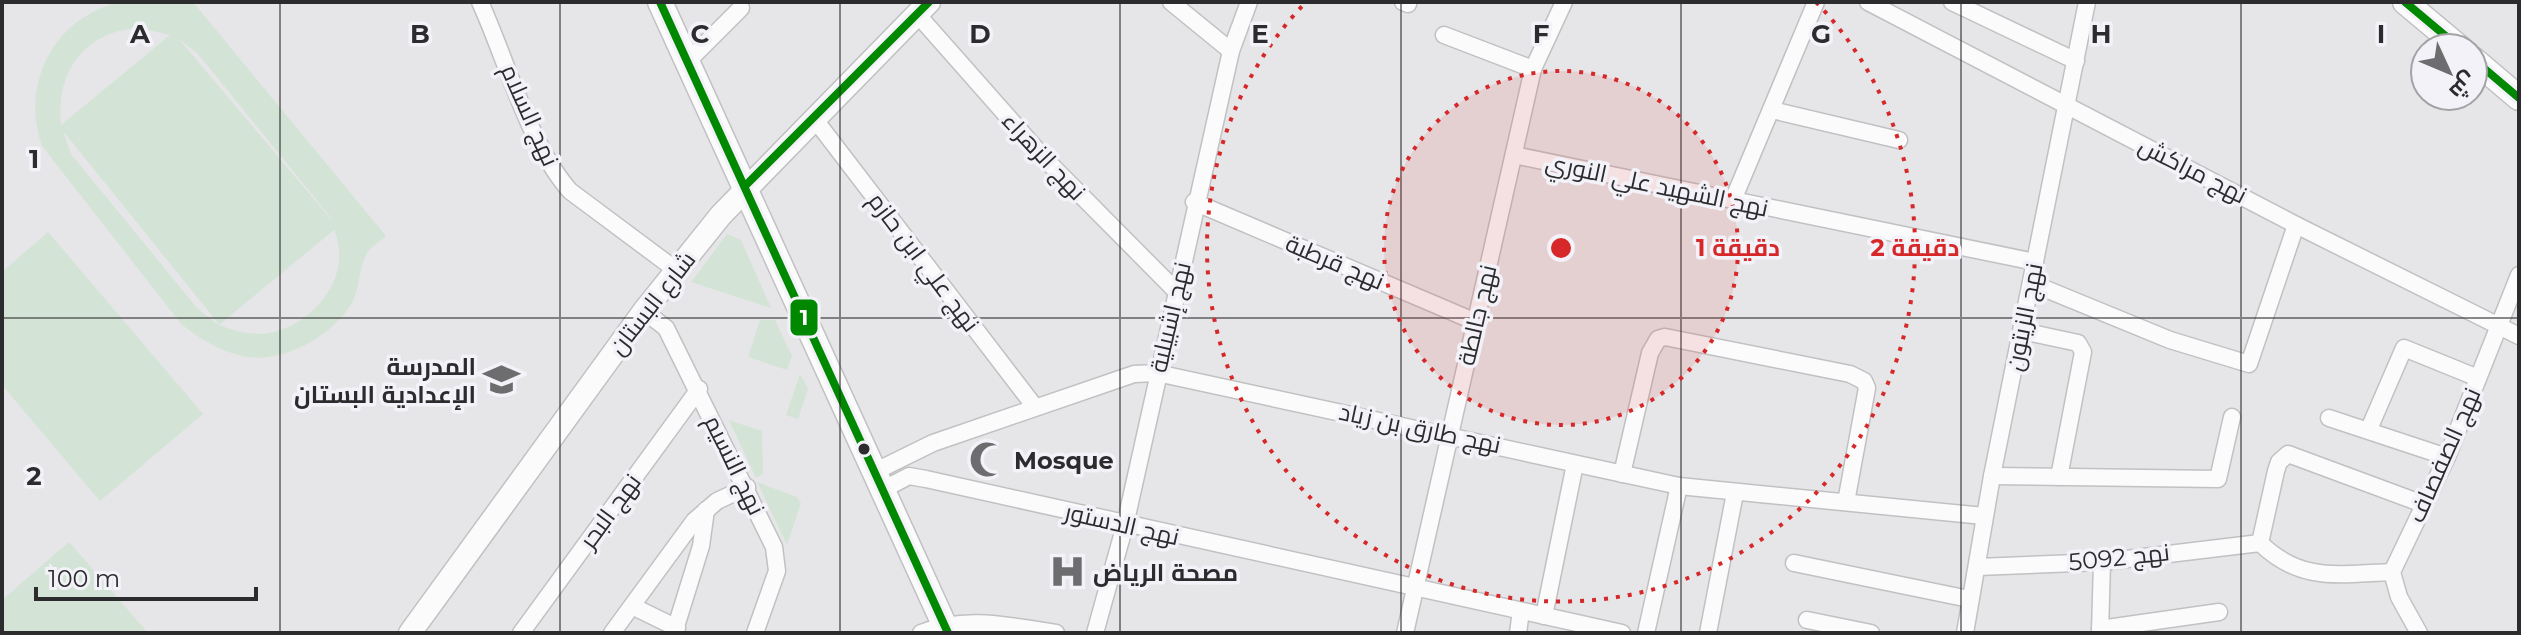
<svg xmlns="http://www.w3.org/2000/svg" width="2521" height="635" font-family="Montserrat,Cairo,sans-serif">
<style>
.green{fill:#d3e4d6;fill-rule:evenodd}
.lines{fill:none;stroke-linecap:round;stroke-linejoin:round}
.minor-casing{stroke:#c1c1c3;stroke-width:19}
.secondary-casing{stroke:#c1c1c3;stroke-width:25}
.primary-casing{stroke:#c1c1c3;stroke-width:27}
.minor{stroke:#fbfbfc;stroke-width:16}
.secondary{stroke:#fbfbfc;stroke-width:22}
.primary{stroke:#fbfbfc;stroke-width:24}
.bus-1-casing{stroke:#f3f2f8;stroke-width:14}
.bus-1{stroke:#080;stroke-width:8}
.grid{fill:none;stroke:#2c2c2e;stroke-width:2;stroke-opacity:0.55}
.ring{fill:none;stroke:#d62828;stroke-width:4;stroke-dasharray:4 8}
.bus-dot{fill:#2c2c2e;stroke:#f3f2f8;stroke-width:3}
.labels{text-anchor:middle;dominant-baseline:central;stroke-width:7;stroke-linejoin:round;paint-order:stroke}
.street-label{font-size:24px;fill:#2c2c2e;stroke:#f3f2f8}
.poi-label{font-size:24px;font-weight:bold;fill:#2c2c2e;stroke:#f3f2f8;text-anchor:start}
.grid-label{font-size:26px;text-anchor:middle;font-weight:bold;fill:#2c2c2e;stroke:#f3f2f8;stroke-width:7;stroke-linejoin:round;paint-order:stroke}
.centre{fill:#d62828;stroke:#f3f2f8;stroke-width:4}
.ring-label{font-size:24px;text-anchor:middle;font-weight:bold;fill:#d62828;stroke:#f3f2f8;stroke-width:7;stroke-linejoin:round;paint-order:stroke}
.line-badge{stroke:#f3f2f8;stroke-width:3}
.badge-label{font-size:22px;text-anchor:middle;font-weight:bold;fill:#fff}
</style>
<rect width="100%" height="100%" fill="#e6e6e9"/>
<!-- green -->
<g class="green">
<path d="M120,2H193L386,236C380,241 371,247 367,253C358,269 361,289 350,306C330,337 281,365 242,356C220,351 199,338 182,325L42,146C20,84 54,17 120,2ZM141,28L170,35L61,125C55,71 86,30 141,28ZM179,39L198,54L331,218H330ZM63,131L218,323L217,324L198,309L71,154ZM334,230C354,275 314,325 269,333C251,336 236,331 219,325Z"/>
<path d="M48,232L203,414L100,501L2,385V272Z"/>
<path d="M727,234L741,240L771,308L691,282Z"/>
<path d="M760,320H775L792,356L787,370L748,357Z"/>
<path d="M800,374L808,389L798,419L786,415Z"/>
<path d="M729,420L762,431L763,474L756,478Z"/>
<path d="M757,482L797,497L801,503L787,545Z"/>
<path d="M69,542L148,633H2V600Z"/>
</g>
<g class="lines">
<defs>
<g id="minor">
<path d="M480,2C507,61 528,143 570,191L676,270"/>
<path d="M1171,2L1231,51"/>
<path d="M1403,2L1408,4"/>
<path d="M1868,2L2296,225L2519,336"/>
<path d="M1952,2L2076,61"/>
<path d="M917,14L1045,159L1177,292"/>
<path d="M1444,35L1533,69"/>
<path d="M688,61L741,8"/>
<path d="M1772,110L1899,140"/>
<path d="M813,117L1035,407"/>
<path d="M1514,155L2035,262"/>
<path d="M1733,200L1816,2"/>
<path d="M1194,202L1476,322"/>
<path d="M2031,283L2170,340L2249,364L2296,225"/>
<path d="M644,311L666,328L774,547L777,571L755,633"/>
<path d="M2022,331L2078,343L2083,352L2059,477"/>
<path d="M2329,418L2447,457"/>
<path d="M2369,429L2404,348L2478,378"/>
<path d="M872,473L933,443L1134,374L1157,373L1679,486L1984,516"/>
<path d="M1622,474L1650,353L1658,339L1665,337L1850,374L1864,381L1867,388L1846,502"/>
<path d="M1992,476L2218,479L2232,417"/>
<path d="M880,491L909,476L926,479L1622,633"/>
<path d="M2260,543L2276,471L2279,462L2288,454L2423,504"/>
<path d="M2260,543C2301,583 2339,574 2392,572"/>
<path d="M1794,563L1969,599"/>
<path d="M1978,567L2102,562L2260,543"/>
<path d="M632,606L677,628"/>
<path d="M1544,616L1575,464"/>
<path d="M1807,620L1871,633"/>
<path d="M2100,629L2219,612"/>
<path d="M521,633L699,389"/>
<path d="M612,633L694,521L717,501L747,487"/>
<path d="M674,633L701,546L706,510"/>
<path d="M921,633C966,615 1009,626 1056,633"/>
<path d="M1095,633L1125,525L1231,51L1249,2"/>
<path d="M1405,633L1533,69L1564,2"/>
<path d="M1518,633L1521,611"/>
<path d="M1646,633L1679,486"/>
<path d="M1708,633L1735,493"/>
<path d="M1965,633L1992,476L2087,2"/>
<path d="M2100,633L2102,562"/>
<path d="M2419,633L2399,597L2392,572L2447,457L2519,275"/>
</g>
<path id="secondary" d="M410,633L644,311L721,215L929,2"/>
<g id="primary">
<path d="M660,2L948,633"/>
<path d="M2405,2L2460,48"/>
<path d="M2473,59L2519,98"/>
</g>
</defs>
<!-- minor casing -->
<use href="#minor" class="minor-casing"/>
<!-- secondary casing -->
<use href="#secondary" class="secondary-casing"/>
<!-- primary casing -->
<use href="#primary" class="primary-casing"/>
<!-- minor -->
<use href="#minor" class="minor"/>
<!-- secondary -->
<use href="#secondary" class="secondary"/>
<!-- primary -->
<use href="#primary" class="primary"/>
<defs>
<g id="bus-1">
<path d="M660,2L948,633"/>
<path d="M2405,2L2460,48"/>
<path d="M2473,59L2519,98"/>
<path d="M745,186L929,2"/>
</g>
</defs>
<!-- bus-1 casing -->
<use href="#bus-1" class="bus-1-casing"/>
<!-- bus-1 -->
<use href="#bus-1" class="bus-1"/>
</g>
<!-- grid -->
<path class="grid" d="M280,2V633M560,2V633M840,2V633M1120,2V633M1401,2V633M1681,2V633M1961,2V633M2241,2V633M2,318H2519"/>
<!-- distance rings -->
<circle cx="1561" cy="248" r="177" fill="#d62828" fill-opacity=".12"/>
<g class="ring">
<circle cx="1561" cy="248" r="177"/>
<path d="M1816 2A354 354 0 1 1 1306 2"/>
</g>
<!-- icons -->
<defs>
<symbol id="school-bare" viewBox="-9 -9 18 18"><path d="M0-5L7-2L0 1L-7-2ZM-4 1L0 2.5L4 1V4Q0 6-4 4Z" fill="#6d6d6f" stroke="#f3f2f8" stroke-width="2.5" paint-order="stroke"/></symbol>
<symbol id="mosque-bare" viewBox="-9 -9 18 18"><path d="M3.5-4.9A6 6 0 1 0 3.5 4.9A5 5 0 1 1 3.5-4.9Z" fill="#6d6d6f" stroke="#f3f2f8" stroke-width="2.5" paint-order="stroke"/></symbol>
<symbol id="hospital-bare" viewBox="-9 -9 18 18"><path d="M-5-5h3v3.5h4V-5h3V5h-3V1.5h-4V5h-3Z" fill="#6d6d6f" stroke="#f3f2f8" stroke-width="2.5" paint-order="stroke"/></symbol>
</defs>
<g fill-rule="evenodd">
<use href="#school-bare" x="476" y="354" width="51" height="51"/>
<use href="#mosque-bare" x="962" y="434" width="51" height="51"/>
<use href="#hospital-bare" x="1042" y="546" width="51" height="51"/>
</g>
<!-- markers -->
<circle class="bus-dot" cx="864" cy="449" r="7"/>
<g class="labels">
<!-- street labels -->
<g class="street-label">
<text transform="translate(530 115) rotate(66)">نهج السلام</text>
<text transform="translate(1044 156) rotate(47)">نهج الزهراء</text>
<text transform="translate(2193 170) rotate(27)">نهج مراكش</text>
<text transform="translate(1657 185) rotate(12)">نهج الشهيد علي النوري</text>
<text transform="translate(924 262) rotate(53)">نهج علي ابن حازم</text>
<text transform="translate(1335 262) rotate(23)">نهج قرطبة</text>
<text transform="translate(652 303) rotate(-52)">شارع البستان</text>
<text transform="translate(1477 315) rotate(-77)">نهج جالطة</text>
<text transform="translate(1170 317) rotate(-77)">نهج إشبيلية</text>
<text transform="translate(2024 317) rotate(-79)">نهج الزيتون</text>
<text transform="translate(1420 428) rotate(12)">نهج طارق بن زياد</text>
<text transform="translate(2444 455) rotate(-66)">نهج الصفصاف</text>
<text transform="translate(735 465) rotate(64)">نهج النسيم</text>
<text transform="translate(610 511) rotate(-54)">نهج البحر</text>
<text transform="translate(1122 524) rotate(13)">نهج الدستور</text>
<text transform="translate(2119 557) rotate(-6)">نهج 5092</text>
</g>
<!-- poi labels -->
<g class="poi-label">
<text x="476" y="366" text-anchor="end">المدرسة<tspan x="476" dy="28">الإعدادية البستان</tspan></text>
<text x="1014" y="460">Mosque</text>
<text x="1093" y="572">مصحة الرياض</text>
</g>
</g>
<g class="grid-label">
<text x="140" y="43">A</text>
<text x="420" y="43">B</text>
<text x="700" y="43">C</text>
<text x="980" y="43">D</text>
<text x="1260" y="43">E</text>
<text x="1541" y="43">F</text>
<text x="1821" y="43">G</text>
<text x="2101" y="43">H</text>
<text x="2381" y="43">I</text>
<text x="34" y="168">1</text>
<text x="34" y="485">2</text>
</g>
<circle cx="1561" cy="248" r="12" class="centre"/>
<g class="ring-label">
<text x="1738" y="256">1 دقيقة</text>
<text x="1915" y="256">2 دقيقة</text>
</g>
<rect class="line-badge" x="789" y="298" width="30" height="39" rx="8" fill="#080"/>
<g class="badge-label">
<text x="804" y="325">1</text>
</g>
<!-- border -->
<rect width="2521" height="635" fill="none" stroke="#2c2c2e" stroke-width="8"/>
<!-- north arrow -->
<g transform="translate(2449 72) rotate(134)"><circle r="38" fill="#f3f2f8" stroke="#a3a3a7" stroke-width="2"/>
<path d="M0-6L14 30L0 20L-14 30Z" fill="#6d6d6f"/>
<text y="-12" font-size="22" font-weight="bold" text-anchor="middle" fill="#2c2c2e">ش</text>
</g>
<!-- scale -->
<path d="M36 587v12h220v-12" fill="none" stroke="#2c2c2e" stroke-width="4"/>
<text x="48" y="587" font-size="24" fill="#2c2c2e" stroke="#f3f2f8" stroke-width="6" paint-order="stroke">100 m</text>
</svg>
